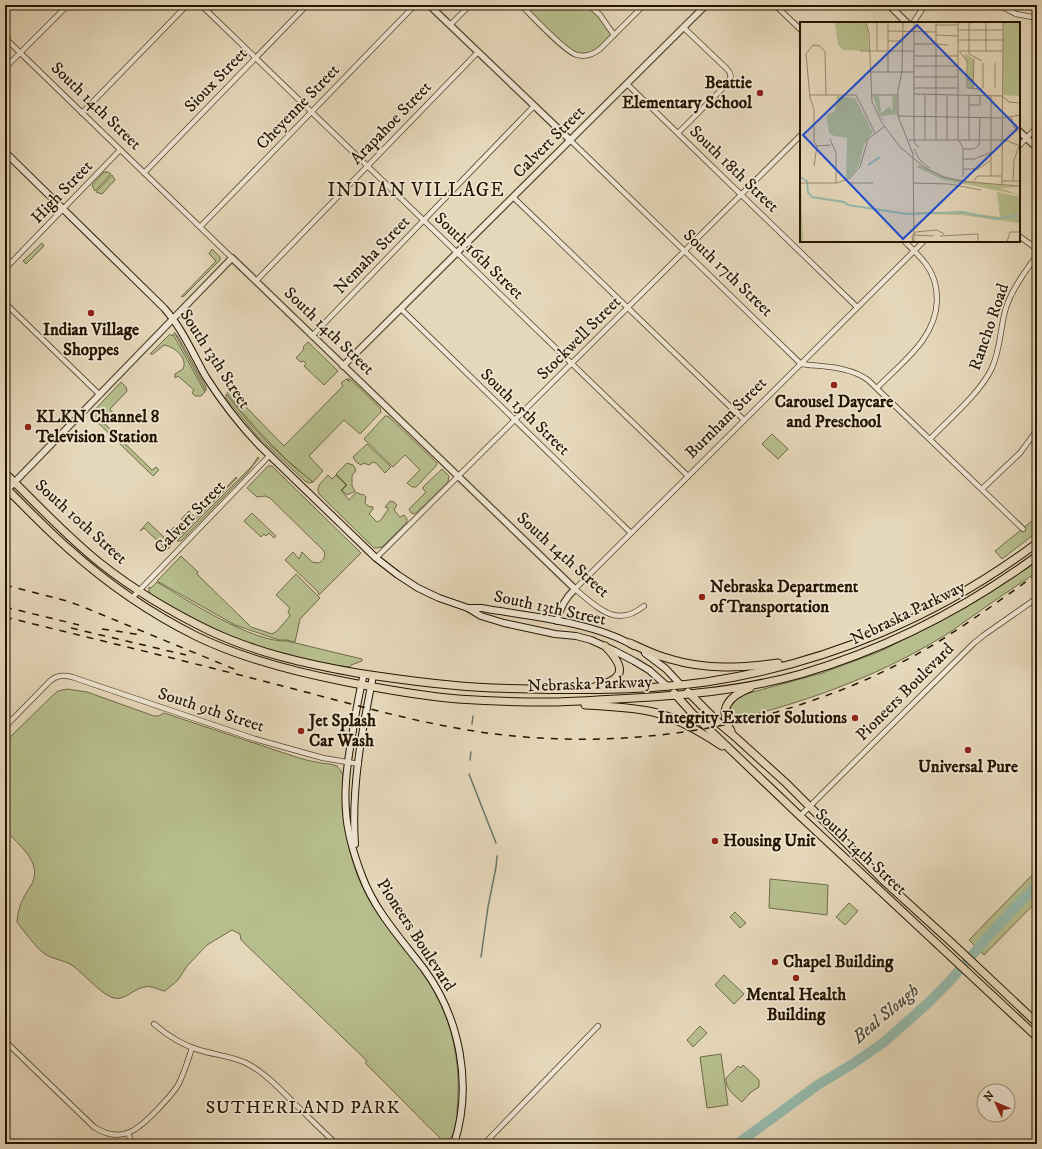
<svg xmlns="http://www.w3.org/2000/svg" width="1042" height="1149" font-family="'IM FELL DW Pica',serif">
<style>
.green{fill:#b7be8e;stroke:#6e6a47}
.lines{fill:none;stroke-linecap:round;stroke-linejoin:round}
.stream{stroke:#697867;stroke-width:1.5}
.river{stroke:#96baac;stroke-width:10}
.minor-casing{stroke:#55462e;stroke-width:6}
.tertiary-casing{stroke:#55462e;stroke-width:8}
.secondary-casing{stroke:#251500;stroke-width:8}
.primary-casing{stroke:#251500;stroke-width:9}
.minor{stroke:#eee5d2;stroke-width:4.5}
.tertiary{stroke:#eee5d2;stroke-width:5.5}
.secondary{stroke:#eee5d2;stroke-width:6}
.primary{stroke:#e5d7b9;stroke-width:7}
.rail{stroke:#251500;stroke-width:1.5;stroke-dasharray:7 7;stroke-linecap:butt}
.poi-dot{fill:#8f2418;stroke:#eee5d2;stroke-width:1.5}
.labels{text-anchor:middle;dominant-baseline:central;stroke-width:3.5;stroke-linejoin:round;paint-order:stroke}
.street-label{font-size:17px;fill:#251500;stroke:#eee5d2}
.poi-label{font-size:17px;font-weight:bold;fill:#251500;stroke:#eee5d2;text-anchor:start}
.water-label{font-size:18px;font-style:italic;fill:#4d4f3c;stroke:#eee5d2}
.neighbourhood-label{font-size:18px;letter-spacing:1px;fill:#251500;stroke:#eee5d2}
.quarter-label{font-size:19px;letter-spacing:1px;fill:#251500;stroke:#eee5d2}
.inset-river{fill:none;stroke:#96baac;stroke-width:2}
.inset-road{fill:none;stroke:#98896f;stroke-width:1}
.view{fill:#1d4ed8;fill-opacity:0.15;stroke:#1d4ed8;stroke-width:2}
.inset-edge{fill:none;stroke:#251500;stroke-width:2}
</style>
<rect width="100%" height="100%" fill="#e5d7b9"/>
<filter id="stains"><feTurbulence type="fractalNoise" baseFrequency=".005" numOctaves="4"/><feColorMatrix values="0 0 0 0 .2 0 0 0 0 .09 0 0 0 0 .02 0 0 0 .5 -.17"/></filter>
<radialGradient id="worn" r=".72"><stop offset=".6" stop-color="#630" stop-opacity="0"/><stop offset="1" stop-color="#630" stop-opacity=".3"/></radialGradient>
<!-- green -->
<g class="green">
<path d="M521,5H589L614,35L592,54H574Z"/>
<path d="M104,172H108L111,174L95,191L92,185Z"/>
<path d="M112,175L115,180L102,194L96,192Z"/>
<path d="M42,243L44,246L26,264L23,261Z"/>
<path d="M212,249L220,257V260L184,296L181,297L216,261L209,254Z"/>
<path d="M174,332L177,335L206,387V391Z"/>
<path d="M170,334L172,336L173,334L205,392L201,396H195L192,393L194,390L178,376L175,378V374L183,369C188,358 175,347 164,345L153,354H150Z"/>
<path d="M308,342L338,371L324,385L304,366L306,364L304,361L301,362L296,358L304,349L303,347Z"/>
<path d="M346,379L350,382L347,379H350L380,408L381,412L360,434L344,420L309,456L323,471L313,482C304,476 296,467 287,460C265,439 245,417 227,393L233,388L238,389L234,394L244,405H246L247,406V408L284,446L343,386L341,383Z"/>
<path d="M121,382L126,387L127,391L110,409L114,414L104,423L152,470L156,467L159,470L153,476L90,415Z"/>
<path d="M226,394L247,420L266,441L293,466L313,482L309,483L305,481L257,436L230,403L226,398Z"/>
<path d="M385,416H387L389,417L437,463L436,466L416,487H412L407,483L420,470L405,455L393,467L364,439Z"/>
<path d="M772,434L788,449L778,459L762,444Z"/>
<path d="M367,444L391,467L385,473L376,463L373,462L369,465L364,463L361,465L356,462L353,457Z"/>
<path d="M258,457L259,458L247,473L181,541H177L252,466Z"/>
<path d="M347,463L353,465L356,470L352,476V486L355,491L347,495L342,490L347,485L336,474Z"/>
<path d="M268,466H272L276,470L361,553L319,595L318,592L285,560L293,552L299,559L302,552L312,562L318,563C323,561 326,557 324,551L270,498L265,496L257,497L247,488Z"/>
<path d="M442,469L449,476L448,482L417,512L414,514L411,513L409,509L426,492L423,489V487Z"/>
<path d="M328,475L332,479L336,475L346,485L341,490L349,500L356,492L362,495L363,494L366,497L365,503L368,506L373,507V509L369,514L377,522C382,521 384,514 388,510V508L385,507L390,501L394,502L397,505L394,510L400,517L404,515L407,519V522L382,547L377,548H374L319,494C315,486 323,481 328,475Z"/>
<path d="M236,477L237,478L176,540L171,535L170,531L174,527L177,529L184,522L181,519L189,511L195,517L207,504L209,506Z"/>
<path d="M252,513L253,514L276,536L274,538L269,533L266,536L264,534L261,537L244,521Z"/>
<path d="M1037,517V532L1002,559L995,551Z"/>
<path d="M148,522L167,540L165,544L166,545H172L164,553L160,549L163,546L144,528L140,531Z"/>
<path d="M181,556L198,572L197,574L251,627L272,634L277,631L290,616L288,611L290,608L276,595L296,574L320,598L300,619L295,642L286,640H279L235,625L157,581Z"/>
<path d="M1037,560V572C1015,587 992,602 970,618C959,625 949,634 937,640C872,679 802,703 729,721C725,709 732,702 742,695L822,673L881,651L932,625L976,601Z"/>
<path d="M157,582C187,600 253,643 287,641L362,659V661L351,665L350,667C279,661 212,631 151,595L149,592V587L151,588Z"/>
<path d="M67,689L87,692L154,716H159L164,713L293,756C300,758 308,761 316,762C322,764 331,763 337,766C338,767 340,770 341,771C346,779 343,792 343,801C343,809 344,817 345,825C347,842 352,861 358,877C373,915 402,942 424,975C452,1016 462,1062 457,1110C457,1120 457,1138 444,1141L441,1139C415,1114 391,1088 365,1063L367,1061L241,940L240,934L232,930L207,945L187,966L178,980L165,991C158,990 152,985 145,987C134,988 125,1001 114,998C103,996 84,974 73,966C65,960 54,960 45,954C38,950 23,930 17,922C18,908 22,899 30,887C45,864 20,846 5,830V742L52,696L58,691Z"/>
<path d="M1037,870V901L984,955L969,940Z"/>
<path d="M770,879L828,885L827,915L769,908Z"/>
<path d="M849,903L858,911L845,925L836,917Z"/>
<path d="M735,912L746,923L740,928L730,917Z"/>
<path d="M724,975L744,994L734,1004L715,985Z"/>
<path d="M700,1026L707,1033L693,1047L687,1040Z"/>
<path d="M721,1054L728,1105L707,1108L700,1057Z"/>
<path d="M743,1065L759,1080V1087L751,1092L742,1102C734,1095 725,1089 726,1078L738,1066L741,1068Z"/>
</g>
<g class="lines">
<!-- stream -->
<g class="stream">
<path d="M472,724L473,716"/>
<path d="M470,760L471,752"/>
<path d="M469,774L496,843"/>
<path d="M481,957L488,907L496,867L497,856"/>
</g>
<!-- river -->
<path class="river" d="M737,1144L819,1084L851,1065L883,1043L927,1004L948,983L991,933L1020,902L1037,886"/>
<defs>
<g id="minor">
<path d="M201,5L688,476"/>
<path d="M521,5C532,16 565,52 577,55C586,57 594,54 600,49L644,5"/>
<path d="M589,5L600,15L614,35"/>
<path d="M775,5L801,30"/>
<path d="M999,5L1016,14L1037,18"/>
<path d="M913,23L925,5"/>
<path d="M450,25L470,5"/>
<path d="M5,38L232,258"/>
<path d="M5,68L68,5"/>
<path d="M627,84L857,307"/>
<path d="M82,113L187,5"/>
<path d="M678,133L728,83C732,78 731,73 727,69L683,27"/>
<path d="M570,140L801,364C823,367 849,366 868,380L1023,529"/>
<path d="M1019,146L1037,127"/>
<path d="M5,163L11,158"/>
<path d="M144,173L307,5"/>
<path d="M513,197L744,420"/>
<path d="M200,227L415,5"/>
<path d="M1019,236L1037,249"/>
<path d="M5,269L120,150"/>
<path d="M256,281L478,52"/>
<path d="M5,303L100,395"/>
<path d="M401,309L631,533"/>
<path d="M312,336L534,106"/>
<path d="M877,388C902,362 936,339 937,300C937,287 933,273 925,263C919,255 911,248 904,241"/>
<path d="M930,439C949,419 978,395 991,370C1000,352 1000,331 1005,311C1011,290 1025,272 1037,255"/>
<path d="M982,489L1020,453L1037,430"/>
<path d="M376,558L801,135"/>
<path d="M131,599L270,455"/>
<path d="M644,606C616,629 597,607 575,589L924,241"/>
<path d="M5,727L50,681C57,675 63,675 72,677L255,739L323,758L359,764"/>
<path d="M800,816L974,643L984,635L1037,598"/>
<path d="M154,1024C168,1036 182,1045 199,1050C215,1055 231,1056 246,1063C264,1072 278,1087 293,1102C307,1116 322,1130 336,1144"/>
<path d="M5,1041L94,1127C122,1145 139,1129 158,1109C164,1102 173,1094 178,1085C184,1074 188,1060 192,1048"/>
<path d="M128,1133L132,1144"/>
<path d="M484,1144L598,1026"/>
</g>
<g id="tertiary">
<path d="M429,5L570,140"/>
<path d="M889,5L907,23"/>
<path d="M1019,131L1037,148"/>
<path d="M343,366L706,5"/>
<path d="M7,490L232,258L575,589C565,598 560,608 557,621"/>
</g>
<g id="secondary">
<path d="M5,152L164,308C182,328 193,354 206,377C222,402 239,424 259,445L376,558L398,575L418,588L439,598L468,608L481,616L504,623L555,634L576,636L591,640L615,651L634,661L649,670L667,686"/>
<path d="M468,608H481C527,616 594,622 634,646"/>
<path d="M645,653L666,669L681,685"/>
<path d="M364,674C358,696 355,719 351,742C347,765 344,788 346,811C347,833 354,855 362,876C375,911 401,939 424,969C460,1018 473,1085 454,1144"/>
<path d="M355,844C351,788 362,731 373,676"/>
</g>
<g id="primary">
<path d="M5,473C36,503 66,536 100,563C134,590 171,612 210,631C257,653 306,664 357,673C402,680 446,686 492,688C563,690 635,692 706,682C827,664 940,616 1037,543"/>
<path d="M5,487C26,508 47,530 70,550C108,584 150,613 196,636C243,659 295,672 347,682C383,689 421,696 458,699C488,701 519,702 549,702C571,702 594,700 616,699C678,696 741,691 801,674C886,649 966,608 1037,556"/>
<path d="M630,643C643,649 657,656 670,659C706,670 742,668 778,663"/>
<path d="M594,687C626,679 626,668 605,646"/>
<path d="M688,692L721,725L733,735L786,783L885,882L952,943L1037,1023"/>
<path d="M674,693L692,713L800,816L1037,1037"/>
<path d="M585,705C608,706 630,707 653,712C678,718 701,732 722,746"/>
<path d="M731,731C717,709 729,696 750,688"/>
</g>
</defs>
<!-- minor casing -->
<use href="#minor" class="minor-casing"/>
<!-- tertiary casing -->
<use href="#tertiary" class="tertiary-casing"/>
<!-- secondary casing -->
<use href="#secondary" class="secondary-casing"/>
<!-- primary casing -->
<use href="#primary" class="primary-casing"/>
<!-- minor -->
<use href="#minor" class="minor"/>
<!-- tertiary -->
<use href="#tertiary" class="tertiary"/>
<!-- secondary -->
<use href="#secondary" class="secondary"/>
<!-- primary -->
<use href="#primary" class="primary"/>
<!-- rail -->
<g class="rail">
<path d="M5,585L67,601L81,606L234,669"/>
<path d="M5,607L79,625"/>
<path d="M5,617C95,639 185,661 275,684C345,702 415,723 487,733C600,748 718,736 825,696C862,683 899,665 933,645C969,623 1003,598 1037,574"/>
<path d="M71,628L186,655"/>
<path d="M102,629L142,635"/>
</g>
</g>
<!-- markers -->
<g class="poi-dot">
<circle cx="760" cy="93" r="4"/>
<circle cx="91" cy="313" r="4"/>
<circle cx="834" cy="385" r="4"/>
<circle cx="28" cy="427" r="4"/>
<circle cx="702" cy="597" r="4"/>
<circle cx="855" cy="718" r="4"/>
<circle cx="301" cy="731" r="4"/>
<circle cx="968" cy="750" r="4"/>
<circle cx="715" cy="841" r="4"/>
<circle cx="775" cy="962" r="4"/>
<circle cx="796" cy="978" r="4"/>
</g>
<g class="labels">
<!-- street labels -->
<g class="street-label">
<text transform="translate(216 80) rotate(-46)">Sioux Street</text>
<text transform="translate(96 106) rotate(44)">South 14th Street</text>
<text transform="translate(298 107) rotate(-46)">Cheyenne Street</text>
<text transform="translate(391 123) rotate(-46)">Arapahoe Street</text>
<text transform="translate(549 142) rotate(-45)">Calvert Street</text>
<text transform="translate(734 169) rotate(44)">South 18th Street</text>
<text transform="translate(62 192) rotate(-46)">High Street</text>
<text transform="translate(372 255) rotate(-46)">Nemaha Street</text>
<text transform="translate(479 256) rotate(44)">South 16th Street</text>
<text transform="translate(728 273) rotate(44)">South 17th Street</text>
<text transform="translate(989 327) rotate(-71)">Rancho Road</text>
<text transform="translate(329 331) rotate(44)">South 14th Street</text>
<text transform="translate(579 338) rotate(-45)">Stockwell Street</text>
<text transform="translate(215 359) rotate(57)">South 13th Street</text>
<text transform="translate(525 412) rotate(44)">South 15th Street</text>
<text transform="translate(726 418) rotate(-45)">Burnham Street</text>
<text transform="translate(190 517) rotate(-46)">Calvert Street</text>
<text transform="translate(81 522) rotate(42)">South 10th Street</text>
<text transform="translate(563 555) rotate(42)">South 14th Street</text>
<text transform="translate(550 608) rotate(12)">South 13th Street</text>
<text transform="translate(908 613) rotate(-26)">Nebraska Parkway</text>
<text transform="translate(590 684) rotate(-2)">Nebraska Parkway</text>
<text transform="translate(905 692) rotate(-45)">Pioneers Boulevard</text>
<text transform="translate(211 710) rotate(18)">South 9th Street</text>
<text transform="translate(861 852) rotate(43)">South 14th Street</text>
<text transform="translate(416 935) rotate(57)">Pioneers Boulevard</text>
</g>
<!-- poi labels -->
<g class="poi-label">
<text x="752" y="83" text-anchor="end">Beattie<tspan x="752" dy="20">Elementary School</tspan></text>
<text x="91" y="330" text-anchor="middle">Indian Village<tspan x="91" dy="20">Shoppes</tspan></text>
<text x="834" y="402" text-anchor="middle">Carousel Daycare<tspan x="834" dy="20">and Preschool</tspan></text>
<text x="36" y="417">KLKN Channel 8<tspan x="36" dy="20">Television Station</tspan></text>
<text x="710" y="587">Nebraska Department<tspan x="710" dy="20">of Transportation</tspan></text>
<text x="847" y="718" text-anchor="end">Integrity Exterior Solutions</text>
<text x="309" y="721">Jet Splash<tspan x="309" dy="20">Car Wash</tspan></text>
<text x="968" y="767" text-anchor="middle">Universal Pure</text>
<text x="723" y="841">Housing Unit</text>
<text x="783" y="962">Chapel Building</text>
<text x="796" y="995" text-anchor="middle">Mental Health<tspan x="796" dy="20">Building</tspan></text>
</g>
<!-- water labels -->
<g class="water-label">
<text transform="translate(886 1014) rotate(-40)">Beal Slough</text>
</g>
<!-- neighbourhood labels -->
<g class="neighbourhood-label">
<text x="303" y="1108">SUTHERLAND PARK</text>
</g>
<!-- quarter labels -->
<g class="quarter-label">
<text x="416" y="190">INDIAN VILLAGE</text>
</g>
</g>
<!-- overview -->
<g transform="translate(800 22)">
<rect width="220" height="220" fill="#e5d7b9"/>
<path d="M35,0H65L68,8L69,29L43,28L38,23ZM203,0H220V74L203,73ZM166,32L174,37L173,67L168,66L167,40L164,34ZM37,74L55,76L73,110L64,123L59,144L50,155L46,156L47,116L34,114L29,111L27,99V93L35,89ZM73,74H79L81,91L89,85L93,88L92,74H97V92L82,94L86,102L79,92ZM119,143L147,156L220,165L200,166L220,173L144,158L116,145ZM0,162H1L3,220H0ZM197,170L220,175V201L161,193L117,192V190H161L200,195Z" fill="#b7be8e"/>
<path class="inset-river" d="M68,143L80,135M0,155L7,159L8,170L12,175L44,180L48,183L107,192L163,190L196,197L220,193"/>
<path class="inset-road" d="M66,0L69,11L72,80L82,101L100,125L124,145L144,155L167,160L220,164M103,0L102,49L98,68V94L113,132L114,220M114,0V117L115,122L119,125M158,0V117L163,126V155M169,0V32L182,39M136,3H158M158,8H203M88,9L136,10M136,13L158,14M158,18H203M88,19H103M114,22H136M136,22L148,23M60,29H114M77,29V0M159,29L167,39V66L182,67M160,29H202M186,29V0M114,34H158M114,44H158M70,50H114M88,50V0M114,55H158M114,66H158M183,66V41M195,66V41M173,67L174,37M114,72L202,74L209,80L220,81M9,73H56L75,111M72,73H98M169,83H180V73M98,94L202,96L220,93M211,94L214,105L220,111M30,117L36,131V161M125,117V72M136,117V0M147,117V73M109,118H205L220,124M169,118V73M17,124L14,120V87L10,76L6,32L13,23L20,24L25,30L26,73M17,124L31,123M114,127L119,137L129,146M163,127H174L179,123L180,96M163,137H174L192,130M14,144L17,124M163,147H178L190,139M191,154V73M47,158L49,161H73M174,159L177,154H202M202,159H220M213,160L214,138L220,122M0,161H37L50,156L60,145L68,117L85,104M113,161L149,162L181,168M202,163L203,0M114,213L134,214M140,214L178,212V220M113,220L112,214L116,210L137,208L144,212M207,220L210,210H220"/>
<path class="view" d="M117,3L218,106L103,217L3,113Z"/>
<rect width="220" height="220" class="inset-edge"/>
</g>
<!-- margin -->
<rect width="1042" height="1149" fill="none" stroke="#e5d7b9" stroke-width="20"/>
<rect x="6" y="6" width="1030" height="1137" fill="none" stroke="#251500" stroke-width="2"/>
<rect x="10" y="10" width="1022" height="1129" fill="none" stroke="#251500"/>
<!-- north arrow -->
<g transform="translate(996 1103) rotate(314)"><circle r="19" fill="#eee5d2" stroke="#9e927e"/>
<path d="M0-3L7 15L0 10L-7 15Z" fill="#8f2418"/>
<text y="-6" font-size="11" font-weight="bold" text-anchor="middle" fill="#251500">N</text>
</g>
<rect width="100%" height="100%" filter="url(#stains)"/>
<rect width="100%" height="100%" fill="url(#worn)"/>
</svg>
